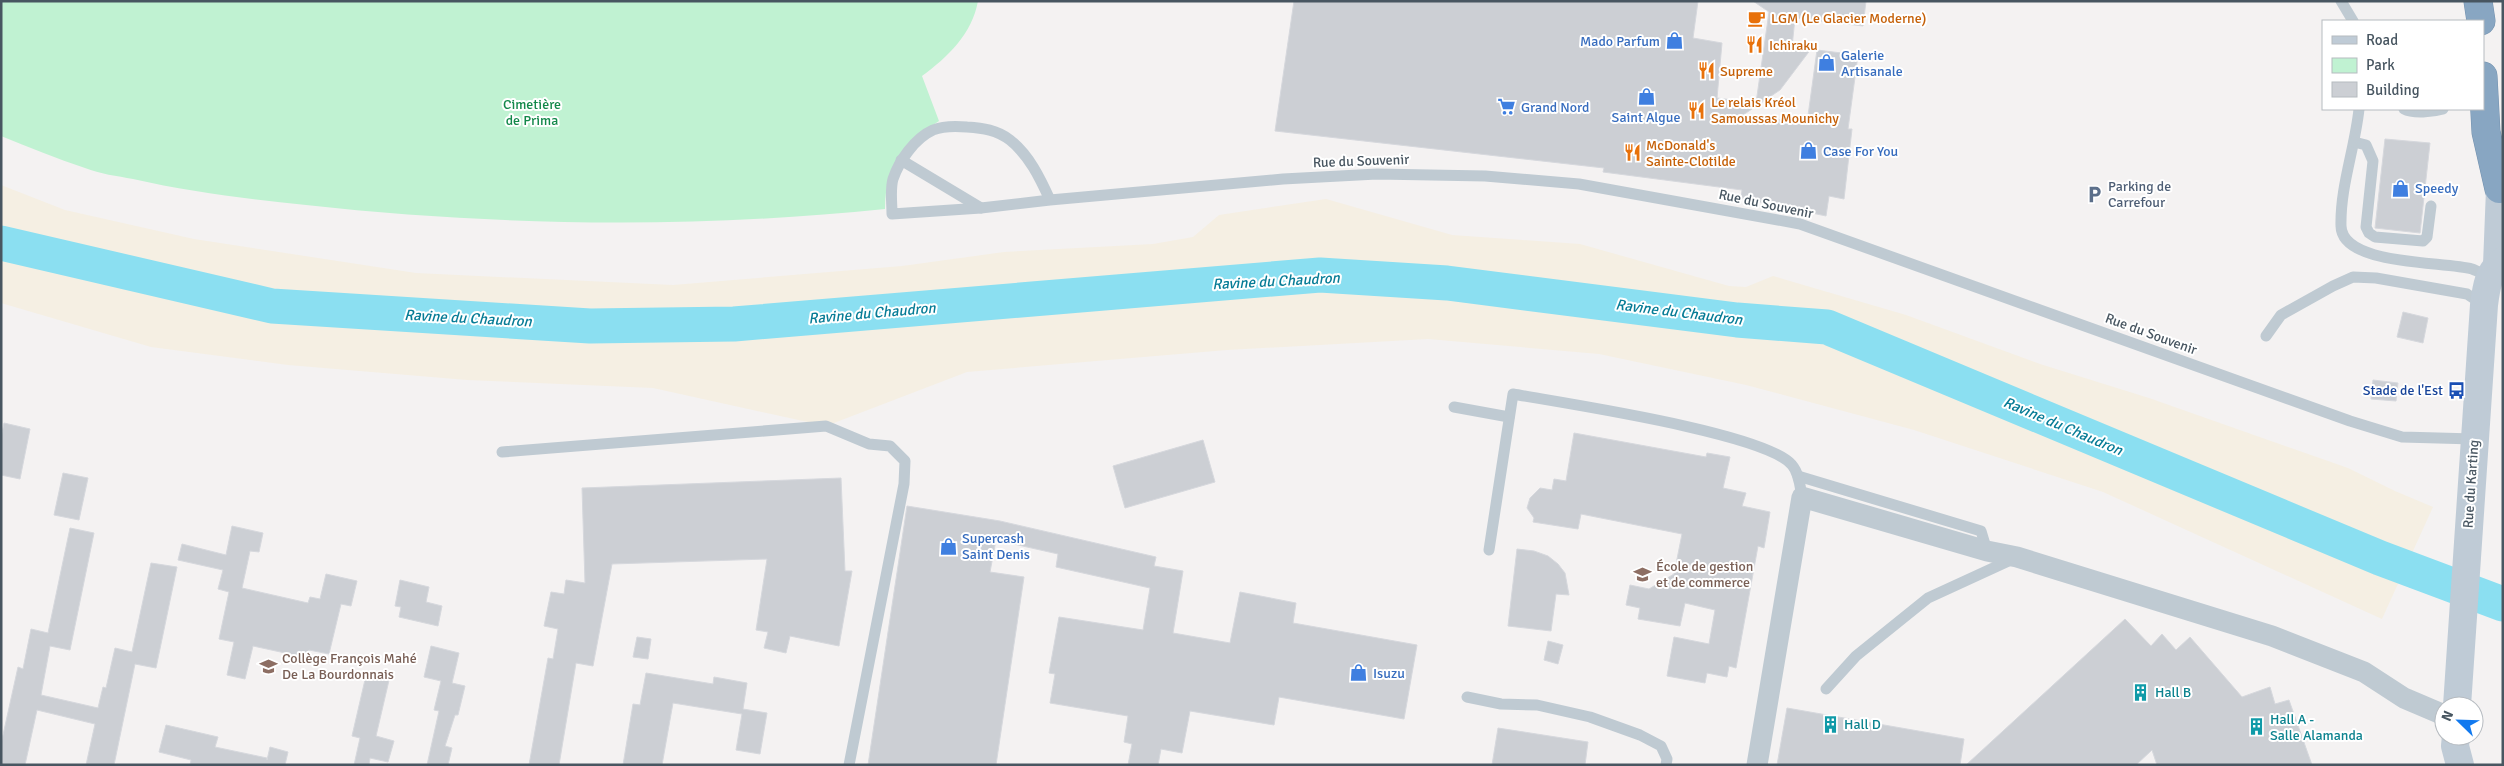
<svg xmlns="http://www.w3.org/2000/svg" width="2504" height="766" font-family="Signika,sans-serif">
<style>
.green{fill:#c0f2d2}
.sand{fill:#f5efe3}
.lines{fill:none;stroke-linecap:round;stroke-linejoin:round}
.river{stroke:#8bdff1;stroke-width:35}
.building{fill:#cccfd4;stroke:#d6d8dd}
.highway-casing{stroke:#7391ae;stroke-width:29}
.lane{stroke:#bfcad2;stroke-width:11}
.street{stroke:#bfcad2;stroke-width:21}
.secondary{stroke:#bfcbd6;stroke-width:28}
.highway{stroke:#88a6c2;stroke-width:28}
.labels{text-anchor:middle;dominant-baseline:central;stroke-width:4;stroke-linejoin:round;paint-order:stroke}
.food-label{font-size:14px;fill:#c56008;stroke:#fff;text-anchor:start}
.shop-label{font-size:14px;fill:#366cbe;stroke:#fff;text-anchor:start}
.park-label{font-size:14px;fill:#13884a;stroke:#fff}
.street-label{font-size:14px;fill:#485661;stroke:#fff}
.service-label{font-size:14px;fill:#4e5e75;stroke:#fff;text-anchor:start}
.transit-label{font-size:14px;fill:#164399;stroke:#fff;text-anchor:end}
.education-label{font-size:14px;fill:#785e54;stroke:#fff;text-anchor:start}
.culture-label{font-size:14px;fill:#0d838f;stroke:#fff;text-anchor:start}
.water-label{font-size:15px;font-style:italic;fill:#077c96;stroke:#fff}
</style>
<rect width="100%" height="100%" fill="#f4f2f2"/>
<!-- green -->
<path class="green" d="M1,1H978C972,34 948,57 922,76L939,121C902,146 886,163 885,209C693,229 498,226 306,205C248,199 190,192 133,179C117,176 100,174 85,168C57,159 29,147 1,136Z"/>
<!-- sand -->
<path class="sand" d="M1,185L65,210L194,239L416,273L673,285L902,266L1004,252L1153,244L1193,237L1219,215L1326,199L1452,235L1580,244L1729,286L1746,287L1773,276L1906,315L2040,364L2149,398L2348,468L2395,491L2433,507L2382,619L2103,492L1914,430L1746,385L1599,354L1428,339L1227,350L967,372L826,426L653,388L467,380L288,365L151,347L1,303Z"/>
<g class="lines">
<!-- river -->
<path class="river" d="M1,243L272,306L590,326L734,324L1320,275L1447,283L1737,320L1827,327L2380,558L2503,604"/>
</g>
<!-- building -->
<g class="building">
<path d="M1294,1H1698L1693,38L1722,43L1717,98L1756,103L1769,12L1753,1H1866L1863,26L1795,18L1792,47L1811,49L1780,90L1743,115L1807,123L1817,50L1858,55L1848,129H1852L1844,199L1829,196L1826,216L1741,198L1742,190L1603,172L1604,168L1275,131Z"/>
<path d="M2385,139L2430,143L2420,233L2375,228Z"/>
<path d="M2403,312L2428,318L2423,343L2397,337Z"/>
<path d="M2373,380L2398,383L2396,401L2371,399Z"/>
<path d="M4,423L30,429L20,479L1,475V438Z"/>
<path d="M1574,433L1706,457L1707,453L1730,457L1723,488L1746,493L1742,506L1770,512L1764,548L1758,546L1736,668L1729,666L1727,677L1707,673L1705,683L1667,676L1674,637L1709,644L1715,610L1685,603L1680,626L1638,619L1640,608L1626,605L1630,585L1649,589L1674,574L1682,534L1581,514L1578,529L1533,522L1534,518L1527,508L1530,498L1540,488L1552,490L1554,479L1566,481Z"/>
<path d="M1203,440L1215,482L1125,508L1113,466Z"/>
<path d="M63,473L88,478L79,520L54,515Z"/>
<path d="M841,478L845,571H852L839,646L790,636L786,653L764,648L768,632L756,630L767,559L612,564L593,666L576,663L559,765H529L548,658L553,659L558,629L544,626L551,592L564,594L566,580L585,583L582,488Z"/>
<path d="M907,506L1000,521L1156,557L1154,566L1183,571L1173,633L1230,643L1240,592L1296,603L1293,623L1417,645L1404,719L1279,697L1274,725L1190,711L1182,753L1161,749L1158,765H1128L1132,744L1124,742L1128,716L1050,703L1055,674L1049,673L1059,617L1143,630L1150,588L1056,567L1058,554L996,540L990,572L1024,577L996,765H868Z"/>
<path d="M232,526L263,533L259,552L250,551L242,588L308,603L310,597L320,599L326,574L357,581L351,606L341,604L329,654L309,650L308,658L253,646L245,679L227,675L234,642L219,639L229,592L218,589L223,570L178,560L182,544L226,555Z"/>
<path d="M70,528L94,533L70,650L50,646L41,695L98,708L103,687L106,688L115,648L132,652L151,563L177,567L156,668L135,664L114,765H86L95,724L37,710L25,765H1V744L18,667L23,669L31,629L48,633Z"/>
<path d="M1517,549L1534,551L1548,556L1558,564L1565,573L1569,595L1556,594L1551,631L1508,626Z"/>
<path d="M400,580L429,587L426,602L442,606L438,626L399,617L401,607L395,606Z"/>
<path d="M2125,619L2151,646L2162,634L2176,650L2190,637L2242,697L2270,687L2275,704L2289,700L2312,765H2157L2152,750L2136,765H1966Z"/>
<path d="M637,637L651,639L648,659L633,657Z"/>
<path d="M1548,641L1563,645L1558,664L1544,660Z"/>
<path d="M431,646L459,653L452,683L465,686L458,715H455L445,746L452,748L448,765H427L439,711L434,710L441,681L424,677Z"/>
<path d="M367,671L390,676L376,736L394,741L388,762L370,758L369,765H354L360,738L352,736Z"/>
<path d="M646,673L713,684L714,677L747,683L743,709L767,713L760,754L736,750L742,714L673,703L662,765H623L633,704L640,705Z"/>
<path d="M1787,708L1964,739L1960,765H1777Z"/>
<path d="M166,725L218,737L215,747L267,758V760L270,747L288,752L285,765H190L191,760L159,752Z"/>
<path d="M1498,728L1588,742L1585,765H1492Z"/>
</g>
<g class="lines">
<defs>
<g id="highway">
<path d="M2478,1L2481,21"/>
<path d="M2483,76L2486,132L2499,189"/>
</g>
</defs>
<!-- highway casing -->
<use href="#highway" class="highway-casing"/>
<!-- lane -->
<g class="lane">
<path d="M2341,1L2353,21"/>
<path d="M2359,109C2355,148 2340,187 2341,226C2342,266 2444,261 2472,269C2478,271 2484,275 2489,277"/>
<path d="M2404,109C2413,114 2433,112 2443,109"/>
<path d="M2354,142L2366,145L2373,161L2366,227L2369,233L2375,237L2423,241L2427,237L2431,206"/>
<path d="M901,160L981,208"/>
<path d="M1050,200C1040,178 1029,155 1010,140C997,130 983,128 967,127C957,126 943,126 933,130C915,138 899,161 893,179C890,189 892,203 892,214L981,208L1050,200L1283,179L1377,174L1485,176L1579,184L1800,224L2350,421L2402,437L2474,439"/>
<path d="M2266,336L2281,315L2333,286L2353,277L2376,278L2467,294L2482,304"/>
<path d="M1454,407L1509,417"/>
<path d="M502,452L826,426L869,444L890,446L905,461L904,484L849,765"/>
<path d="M1798,476L1981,531L1987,551"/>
<path d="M1489,550L1513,394C1562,403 1766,433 1792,465C1799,473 1800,486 1802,497"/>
<path d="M1826,689L1856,656L1928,598L2015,558"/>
<path d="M1467,697L1501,704L1537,705L1590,717L1640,735L1661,746L1667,759L1666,765"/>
</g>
<!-- street -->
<path class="street" d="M1757,765L1802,497L1987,551L2017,557L2272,636L2364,672L2404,698L2444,715"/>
<!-- secondary -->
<g class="secondary">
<path d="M2497,265L2501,164"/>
<path d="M2457,706L2484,305C2486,289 2488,271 2503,261"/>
<path d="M2456,736L2455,746L2460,765"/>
</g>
<!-- highway -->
<use href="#highway" class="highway"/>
</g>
<!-- icons -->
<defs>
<symbol id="cafe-bare" viewBox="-9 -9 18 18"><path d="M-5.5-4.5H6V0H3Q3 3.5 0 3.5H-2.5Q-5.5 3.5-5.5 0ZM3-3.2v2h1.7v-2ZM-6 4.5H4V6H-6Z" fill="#e8710a" stroke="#fff" stroke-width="2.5" paint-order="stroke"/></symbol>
<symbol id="shop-bare" viewBox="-9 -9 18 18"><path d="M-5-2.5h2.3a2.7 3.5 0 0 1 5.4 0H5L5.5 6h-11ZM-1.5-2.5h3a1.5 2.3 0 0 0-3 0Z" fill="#3f7fe0" stroke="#fff" stroke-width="2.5" paint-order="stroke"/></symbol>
<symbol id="restaurant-bare" viewBox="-9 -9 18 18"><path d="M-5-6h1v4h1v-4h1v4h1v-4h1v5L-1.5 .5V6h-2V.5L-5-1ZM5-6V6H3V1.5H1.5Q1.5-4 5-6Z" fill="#e8710a" stroke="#fff" stroke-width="2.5" paint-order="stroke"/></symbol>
<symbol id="supermarket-bare" viewBox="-9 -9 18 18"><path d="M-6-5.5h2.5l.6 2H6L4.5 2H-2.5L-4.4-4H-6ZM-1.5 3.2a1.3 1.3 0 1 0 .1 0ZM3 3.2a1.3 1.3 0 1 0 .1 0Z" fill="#3f7fe0" stroke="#fff" stroke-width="2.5" paint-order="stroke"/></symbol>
<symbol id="parking-bare" viewBox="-9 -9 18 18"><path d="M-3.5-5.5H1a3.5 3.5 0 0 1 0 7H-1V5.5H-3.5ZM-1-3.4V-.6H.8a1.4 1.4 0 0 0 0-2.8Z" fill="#5c6f8a" stroke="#fff" stroke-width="2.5" paint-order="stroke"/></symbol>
<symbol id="bus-bare" viewBox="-9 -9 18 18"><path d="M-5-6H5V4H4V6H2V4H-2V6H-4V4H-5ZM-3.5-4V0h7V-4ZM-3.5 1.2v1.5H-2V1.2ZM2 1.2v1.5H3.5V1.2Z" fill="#1a4fb4" stroke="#fff" stroke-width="2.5" paint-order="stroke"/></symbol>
<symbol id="university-bare" viewBox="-9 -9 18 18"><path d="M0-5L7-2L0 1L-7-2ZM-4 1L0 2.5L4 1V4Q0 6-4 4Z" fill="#8d6e63" stroke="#fff" stroke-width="2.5" paint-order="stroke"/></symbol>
<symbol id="school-bare" viewBox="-9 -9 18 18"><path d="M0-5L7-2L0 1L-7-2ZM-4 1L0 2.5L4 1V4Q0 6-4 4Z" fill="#8d6e63" stroke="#fff" stroke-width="2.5" paint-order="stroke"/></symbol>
<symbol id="building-bare" viewBox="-9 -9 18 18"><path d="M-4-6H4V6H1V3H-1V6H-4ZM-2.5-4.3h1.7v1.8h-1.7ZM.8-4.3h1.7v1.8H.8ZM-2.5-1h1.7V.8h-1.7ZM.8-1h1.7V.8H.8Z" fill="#0f9aa8" stroke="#fff" stroke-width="2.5" paint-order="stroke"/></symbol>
</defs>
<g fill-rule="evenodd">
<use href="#cafe-bare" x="1744" y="6" width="25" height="25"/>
<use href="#shop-bare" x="1662" y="28" width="25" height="25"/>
<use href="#restaurant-bare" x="1742" y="32" width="25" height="25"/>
<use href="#shop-bare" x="1814" y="50" width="25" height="25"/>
<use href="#restaurant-bare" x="1694" y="58" width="25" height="25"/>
<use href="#shop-bare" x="1634" y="84" width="25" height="25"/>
<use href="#supermarket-bare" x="1494" y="94" width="25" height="25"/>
<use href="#restaurant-bare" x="1684" y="98" width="25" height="25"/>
<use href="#shop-bare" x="1796" y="138" width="25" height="25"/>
<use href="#restaurant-bare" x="1620" y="140" width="25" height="25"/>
<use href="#shop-bare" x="2388" y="176" width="25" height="25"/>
<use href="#parking-bare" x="2082" y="182" width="25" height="25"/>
<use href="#bus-bare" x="2444" y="378" width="25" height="25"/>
<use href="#shop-bare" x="936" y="534" width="25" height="25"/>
<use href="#university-bare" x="1630" y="562" width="25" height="25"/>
<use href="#school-bare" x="256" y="654" width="25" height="25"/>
<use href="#shop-bare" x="1346" y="660" width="25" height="25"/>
<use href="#building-bare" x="2128" y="680" width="25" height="25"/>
<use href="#building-bare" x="1818" y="712" width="25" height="25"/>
<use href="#building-bare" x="2244" y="714" width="25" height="25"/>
</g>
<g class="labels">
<!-- food labels -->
<g class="food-label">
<text x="1771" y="18">LGM (Le Glacier Moderne)</text>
<text x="1769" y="45">Ichiraku</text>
<text x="1720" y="71">Supreme</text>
<text x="1711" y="102">Le relais Kréol<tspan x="1711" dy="16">Samoussas Mounichy</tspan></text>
<text x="1646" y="145">McDonald's<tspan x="1646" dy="16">Sainte-Clotilde</tspan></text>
</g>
<!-- shop labels -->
<g class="shop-label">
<text x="1660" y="41" text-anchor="end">Mado Parfum</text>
<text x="1841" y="55">Galerie<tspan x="1841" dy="16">Artisanale</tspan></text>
<text x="1521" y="107">Grand Nord</text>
<text x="1646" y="117" text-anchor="middle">Saint Algue</text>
<text x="1823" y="151">Case For You</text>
<text x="2415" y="188">Speedy</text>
<text x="962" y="538">Supercash<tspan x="962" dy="16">Saint Denis</tspan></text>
<text x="1373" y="673">Isuzu</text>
</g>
<!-- park labels -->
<g class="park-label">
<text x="532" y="104">Cimetière<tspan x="532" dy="16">de Prima</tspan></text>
</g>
<!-- street labels -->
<g class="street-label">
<text transform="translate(1361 161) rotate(-2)">Rue du Souvenir</text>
<text transform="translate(1766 204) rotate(12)">Rue du Souvenir</text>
<text transform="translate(2151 334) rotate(20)">Rue du Souvenir</text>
<text transform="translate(2471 484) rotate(-86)">Rue du Karting</text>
</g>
<!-- service labels -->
<g class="service-label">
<text x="2108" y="186">Parking de<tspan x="2108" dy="16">Carrefour</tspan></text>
</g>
<!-- transit labels -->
<g class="transit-label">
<text x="2443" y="390">Stade de l'Est</text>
</g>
<!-- education labels -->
<g class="education-label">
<text x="1656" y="566">École de gestion<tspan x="1656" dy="16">et de commerce</tspan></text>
<text x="282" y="658">Collège François Mahé<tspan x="282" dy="16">De La Bourdonnais</tspan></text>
</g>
<!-- culture labels -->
<g class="culture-label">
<text x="2155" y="692">Hall B</text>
<text x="2270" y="719">Hall A -<tspan x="2270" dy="16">Salle Alamanda</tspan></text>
<text x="1844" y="724">Hall D</text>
</g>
<!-- water labels -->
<g class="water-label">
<text transform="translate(1276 281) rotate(-3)">Ravine du Chaudron</text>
<text transform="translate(1679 312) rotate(7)">Ravine du Chaudron</text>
<text transform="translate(872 313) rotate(-5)">Ravine du Chaudron</text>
<text transform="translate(468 318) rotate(3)">Ravine du Chaudron</text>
<text transform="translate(2063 426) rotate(23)">Ravine du Chaudron</text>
</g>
</g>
<!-- border -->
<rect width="2504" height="766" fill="none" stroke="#485661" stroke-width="5"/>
<!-- legend -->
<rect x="2322" y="20" width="162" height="90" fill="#ffffff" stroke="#b6bbc0"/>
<rect x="2332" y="36" width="25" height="8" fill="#bfcbd6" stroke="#b6bbc0"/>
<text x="2366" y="45" font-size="15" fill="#485661">Road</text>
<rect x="2332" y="58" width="25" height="15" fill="#c0f2d2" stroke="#b6bbc0"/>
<text x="2366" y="70" font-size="15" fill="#485661">Park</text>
<rect x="2332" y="82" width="25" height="15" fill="#cccfd4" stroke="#b6bbc0"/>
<text x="2366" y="95" font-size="15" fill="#485661">Building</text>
<!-- north arrow -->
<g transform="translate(2459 721) rotate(293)"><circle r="24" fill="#ffffff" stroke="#b6bbc0"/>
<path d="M0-4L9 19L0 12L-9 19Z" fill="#1179ef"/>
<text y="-8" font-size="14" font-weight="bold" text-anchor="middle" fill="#485661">N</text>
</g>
</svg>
